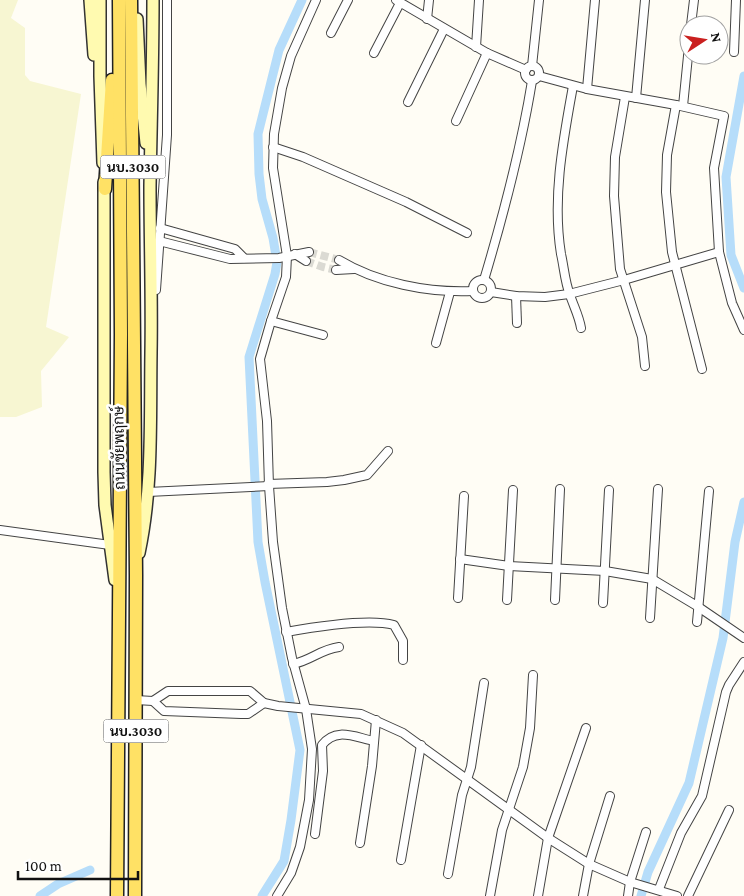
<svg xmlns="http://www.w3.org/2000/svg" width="744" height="896" font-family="'Crimson Pro',Sarabun,serif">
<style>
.farmland{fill:#f7f6d2}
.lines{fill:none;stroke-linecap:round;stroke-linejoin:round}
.canal{stroke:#b6ddfa;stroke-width:9}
.minor-tunnel{stroke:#dbdad3;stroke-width:8;stroke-dasharray:8 4;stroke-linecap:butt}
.minor-casing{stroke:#444;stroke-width:10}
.secondary-casing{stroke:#333;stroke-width:14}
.primary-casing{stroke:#222;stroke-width:15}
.minor{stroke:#fff;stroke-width:8}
.secondary{stroke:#fffab0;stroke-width:11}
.primary{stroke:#ffe165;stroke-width:12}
.labels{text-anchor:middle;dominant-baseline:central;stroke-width:5;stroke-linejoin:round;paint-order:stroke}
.shield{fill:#fff;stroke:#585858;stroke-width:1}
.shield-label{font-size:14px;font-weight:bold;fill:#111}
.street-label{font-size:15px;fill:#111;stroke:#fff}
</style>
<rect width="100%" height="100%" fill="#fffdf5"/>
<!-- farmland -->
<path class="farmland" d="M0,0H18L11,18L25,28V75L30,81L81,94L46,327L69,337L41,371L42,407L16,417H0Z"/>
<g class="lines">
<!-- canal -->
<g class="canal">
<path d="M744,76L726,177L731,255L744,288"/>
<path d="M40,896L58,884L90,870"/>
<path d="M262,896L284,861L291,820L300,750L265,582L258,542L249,357L275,274L277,262L273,238L262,199L259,174L258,134L279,50L302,0"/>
<path d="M641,896L648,872L689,783L723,638L735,542L744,502"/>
</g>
<!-- minor-tunnel -->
<g class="minor-tunnel">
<path d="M309,252L339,260"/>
<path d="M306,261L323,267L336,270"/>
</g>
<defs>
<g id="minor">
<path d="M396,0L487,53L526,70"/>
<path d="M427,19L429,0"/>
<path d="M691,25L694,0"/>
<path d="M331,33L348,0"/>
<path d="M476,47L479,0"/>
<path d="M734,52L736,0"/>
<path d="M374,53L400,3"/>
<circle cx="532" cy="73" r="7"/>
<path d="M532,66L539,0"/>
<path d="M539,76L587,89L676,105L724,116L714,168L719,252L732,303L744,330"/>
<path d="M573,86C563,141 552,198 561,254C564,267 565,283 570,295C574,307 579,316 581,328"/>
<path d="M587,89L595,0"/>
<path d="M625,97L615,157L614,196L620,269L642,337L645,366"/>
<path d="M636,98L645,0"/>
<path d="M408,102L444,29"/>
<path d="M676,105L667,155L666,192L672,252L702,369"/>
<path d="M683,106L689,46"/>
<path d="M456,121L487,53"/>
<path d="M273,147L303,157L406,202L467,233"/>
<path d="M160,228L235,249L244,258"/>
<path d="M159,241L230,259L279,258L309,252"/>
<path d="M295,254L306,261"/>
<path d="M339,260C377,283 428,293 473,291"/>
<path d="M336,270L354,269"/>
<circle cx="482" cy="289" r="9"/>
<path d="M484,280C504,213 521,149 532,81"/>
<path d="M156,290L167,135V0"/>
<path d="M491,292L516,296L545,297L569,294L624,280L719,252"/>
<path d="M516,296L517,323"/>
<path d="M271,321L323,335"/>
<path d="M436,343L450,292"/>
<path d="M268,484L327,482L344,480L367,475L388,451"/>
<path d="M148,492L269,486"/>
<path d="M0,530L110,545"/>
<path d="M460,559L509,566L605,571L652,579L697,606L744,638"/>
<path d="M458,598L464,496"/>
<path d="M507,600L513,490"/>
<path d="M555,600L560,489"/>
<path d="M603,603L609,490"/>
<path d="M650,618L658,489"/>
<path d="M697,622L709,491"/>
<path d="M286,632C314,627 368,618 394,625L403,641V660"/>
<path d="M293,664C312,660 319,650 339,647"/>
<path d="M136,700L153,701L168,691H250L264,703L278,706L361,714L403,733L548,838L589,864L630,882L677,896"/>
<path d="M153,701L164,711L241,714H248L264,703"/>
<path d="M315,834L323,771L322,745C336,727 354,737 374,741"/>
<path d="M360,843L372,766L376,720"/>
<path d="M401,860L421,745"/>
<path d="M448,874L462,795L471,767L484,683"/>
<path d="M659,889L681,833L702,796L726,692L729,685L744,662"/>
<path d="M277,896L291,873L300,847L309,800L312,749L306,709L292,658L282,608L273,542L269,486L267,421L260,359L271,321L286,277L287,256L273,168L274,134L282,88L291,56L316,0"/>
<path d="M490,896L502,830L523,767L530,728L533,675"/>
<path d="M538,896L548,838L586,728"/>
<path d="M583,896L589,864L610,796"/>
<path d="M628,896L630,882L646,832"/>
<path d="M688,896L729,810"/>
</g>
<g id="secondary">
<path d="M90,0L94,55"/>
<path d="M100,0V76L103,163"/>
<path d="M137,19L140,84L146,143"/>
<path d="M104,182V472L105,505L115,580"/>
<path d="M139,553C153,487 150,420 151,353C152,297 150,241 150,186C151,124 153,62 153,0"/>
</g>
<g id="primary">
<path d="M131,0L136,575L135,896"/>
<path d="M105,189L112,80"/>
<path d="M117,896L121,334L119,0"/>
</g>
</defs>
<!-- minor casing -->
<use href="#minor" class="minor-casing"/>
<!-- secondary casing -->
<use href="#secondary" class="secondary-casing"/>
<!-- primary casing -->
<use href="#primary" class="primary-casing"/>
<!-- minor -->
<use href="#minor" class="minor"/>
<!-- secondary -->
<use href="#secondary" class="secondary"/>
<!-- primary -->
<use href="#primary" class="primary"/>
</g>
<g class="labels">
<!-- shield labels -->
<g class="shield">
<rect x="100.5" y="155.5" width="65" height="23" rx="4"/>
<rect x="103.5" y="719.5" width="65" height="23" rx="4"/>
</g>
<g class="shield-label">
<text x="133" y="167">นบ.3030</text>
<text x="136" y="731">นบ.3030</text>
</g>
<!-- street labels -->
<g class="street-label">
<text transform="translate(119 448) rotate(-91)">ถนนชัยพฤกษ์</text>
</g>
</g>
<!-- north arrow -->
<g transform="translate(704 40) rotate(78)"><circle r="24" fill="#ffffff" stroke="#a0a0a0"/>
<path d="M0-4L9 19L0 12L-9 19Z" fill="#ca201f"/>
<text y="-8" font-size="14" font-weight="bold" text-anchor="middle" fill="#111111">N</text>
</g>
<!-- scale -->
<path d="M18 871v8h120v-8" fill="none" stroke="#111111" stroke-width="2.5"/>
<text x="25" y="871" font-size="15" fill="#111111" stroke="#ffffff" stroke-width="4" paint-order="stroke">100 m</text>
</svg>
